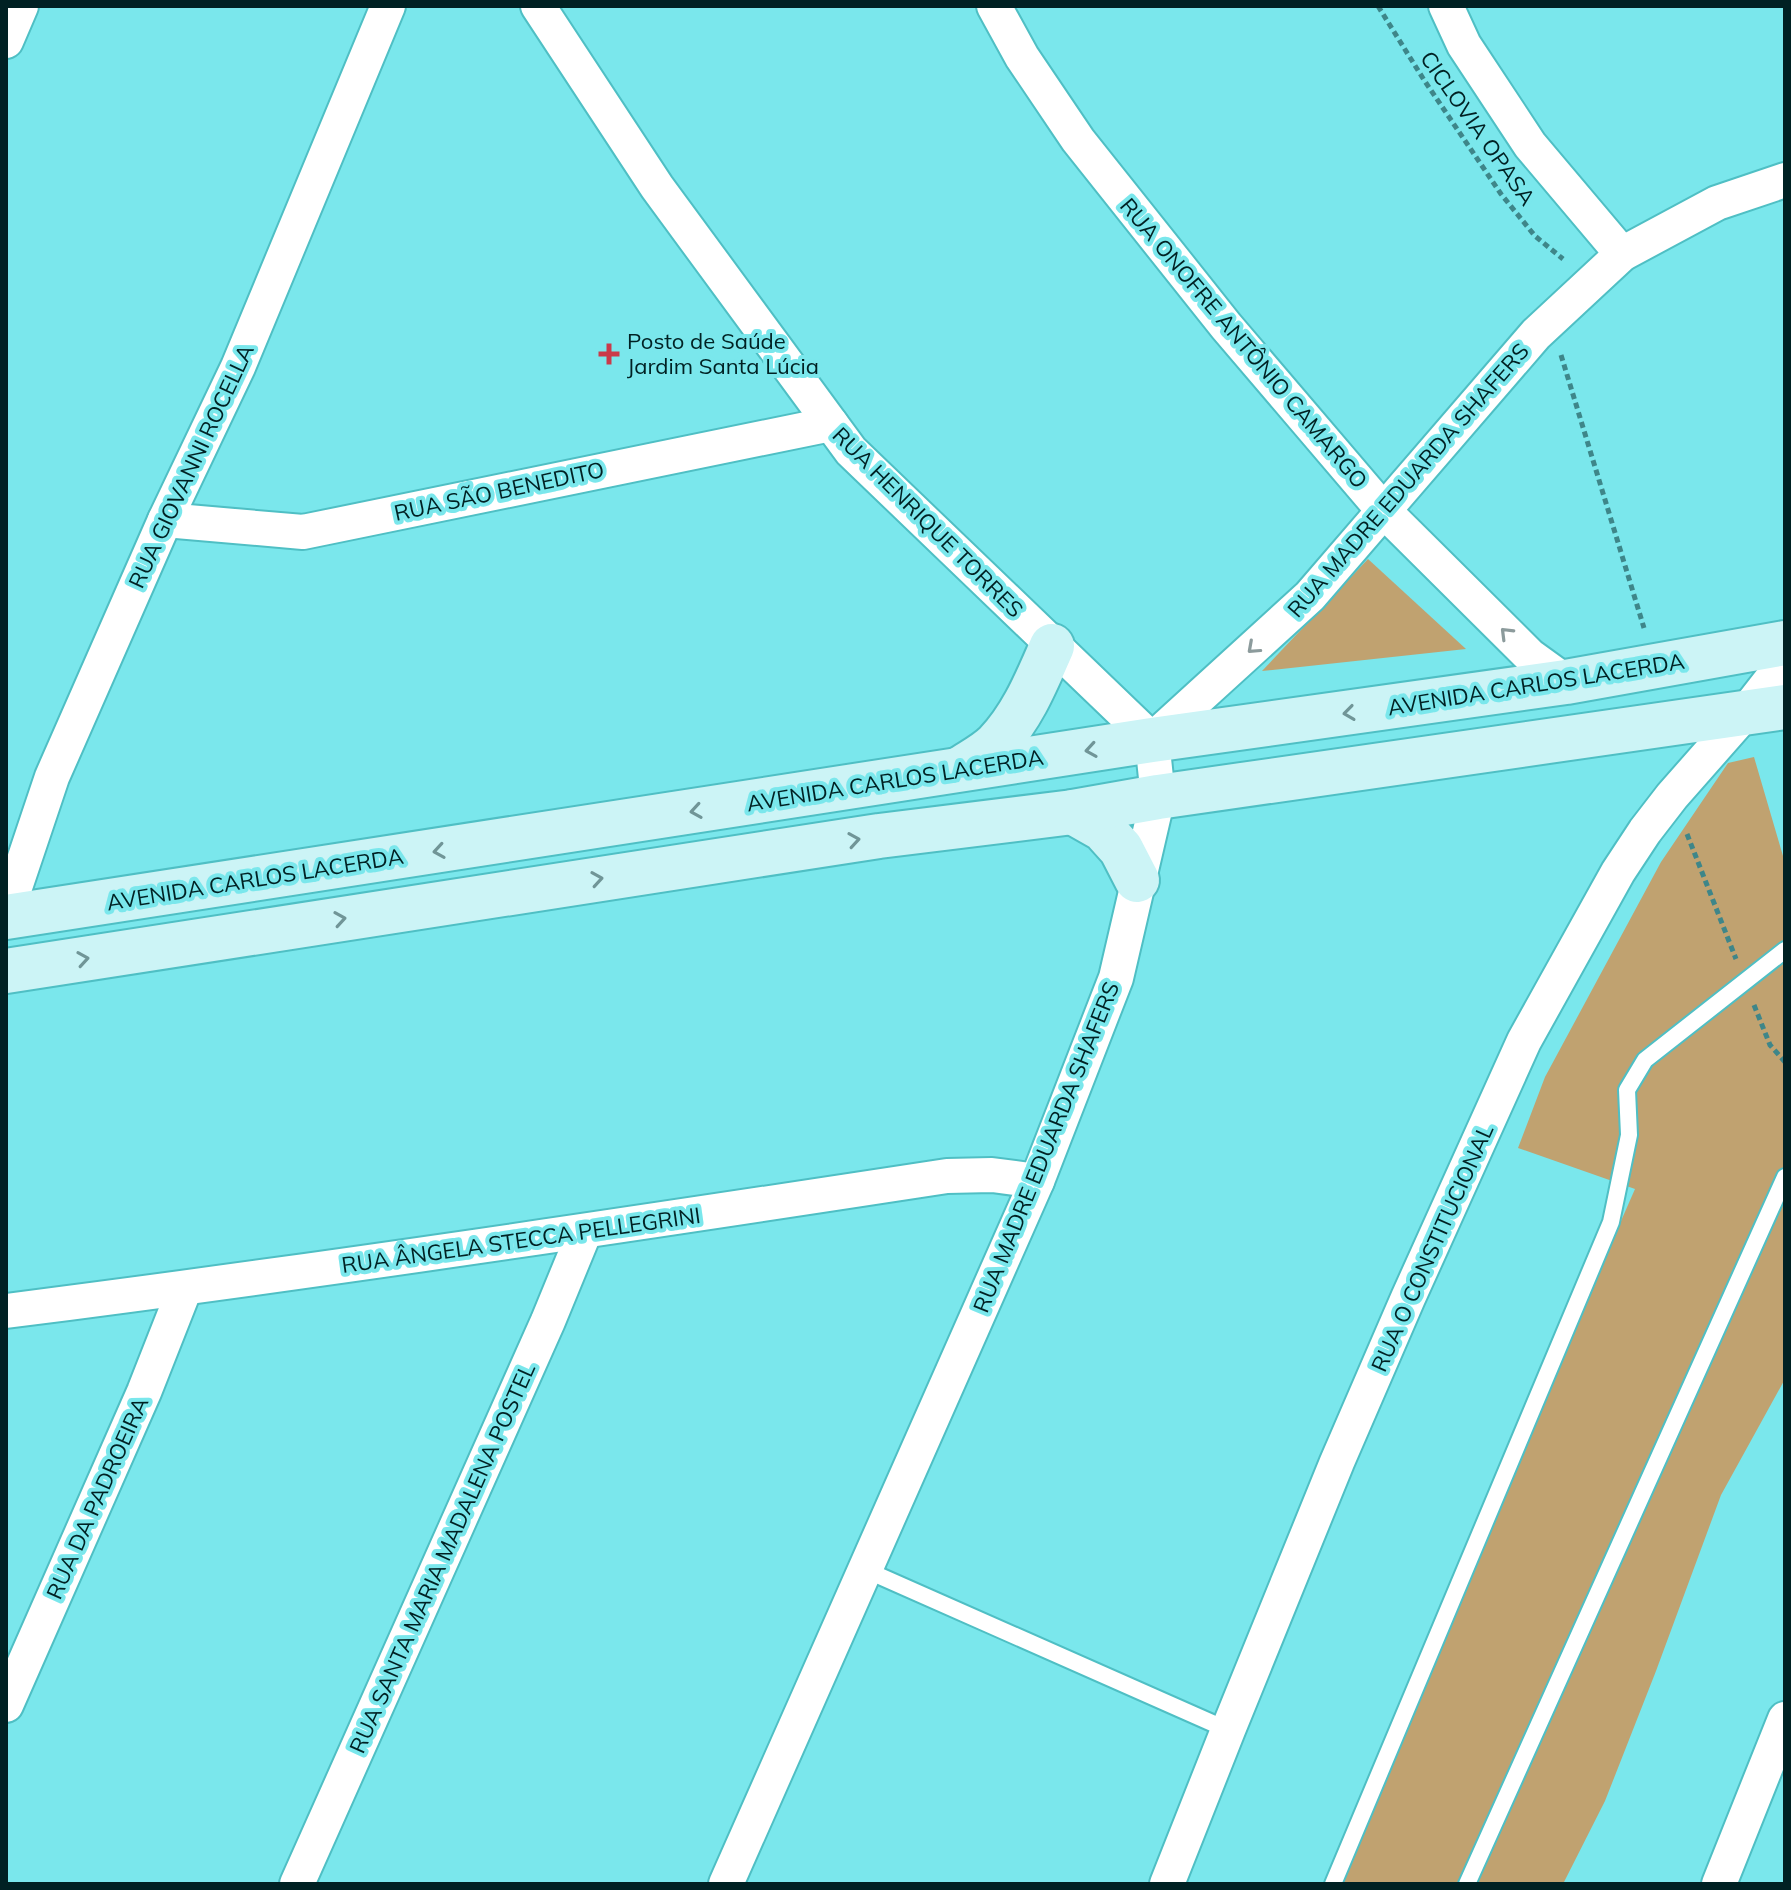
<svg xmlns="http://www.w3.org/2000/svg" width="1791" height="1890" font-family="Mulish,sans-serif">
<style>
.green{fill:#c0a270}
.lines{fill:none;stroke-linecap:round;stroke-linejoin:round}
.service-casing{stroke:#4fbfc4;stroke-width:20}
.minor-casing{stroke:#4fbfc4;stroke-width:38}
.secondary-casing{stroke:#4fbfc4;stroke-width:48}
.path{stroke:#3e8689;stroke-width:5;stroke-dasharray:6 4;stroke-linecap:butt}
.service{stroke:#fff;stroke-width:16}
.minor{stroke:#fff;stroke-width:34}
.secondary{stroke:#ccf4f6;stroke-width:44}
.oneway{stroke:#8c9b9c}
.oneway2{stroke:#709597}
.poi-dot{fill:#ca3a4a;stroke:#7ae7ec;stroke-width:3}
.labels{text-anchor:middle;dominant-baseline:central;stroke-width:8;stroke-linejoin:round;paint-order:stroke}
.street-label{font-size:22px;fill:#002123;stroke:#7ae7ec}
.poi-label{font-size:22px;fill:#002123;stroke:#7ae7ec;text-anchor:start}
</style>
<rect width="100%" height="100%" fill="#7ae7ec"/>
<!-- green -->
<g class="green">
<path d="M1368,559L1466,649L1262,671Z"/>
<path d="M1754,757L1783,856H1785V1379L1721,1495L1656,1671L1605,1801L1563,1884H1325L1432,1653L1635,1189L1518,1148L1545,1077L1661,862L1728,763Z"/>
</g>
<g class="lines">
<defs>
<g id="service">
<path d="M866,1570L1228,1730"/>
<path d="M1333,1884L1611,1222L1629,1135L1627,1090L1645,1060L1785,950"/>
<path d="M1467,1884L1785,1177"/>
</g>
<g id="minor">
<path d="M538,6L657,187L851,451L1152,740"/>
<path d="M994,6L1022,57L1078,140L1226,326L1383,510L1530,656L1566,682"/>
<path d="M1446,6L1464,45L1530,145L1622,254"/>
<path d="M6,41L21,6"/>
<path d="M165,520L303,532L831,424"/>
<path d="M1152,740L1310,596L1536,334L1622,254L1717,203L1785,180"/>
<path d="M6,914L52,777L165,520L238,367L388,6"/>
<path d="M6,1311C320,1271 633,1224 947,1176L992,1175L1037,1181"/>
<path d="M6,1705L144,1392L185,1288"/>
<path d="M297,1884L548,1321L585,1231"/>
<path d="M726,1884L1037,1181L1116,978L1158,797L1152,740"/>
<path d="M1167,1884L1228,1730L1337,1462L1408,1298L1524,1041L1618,872L1645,831L1672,796L1746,712L1785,662"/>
<path d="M1719,1884L1785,1719"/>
</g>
<g id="secondary">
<path d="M960,769C972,761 986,754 996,744C1023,716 1037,680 1052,646"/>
<path d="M1073,812L1103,829L1121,849L1137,880"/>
<path d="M6,917L1152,740L1566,682L1785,643"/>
<path d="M6,971L879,836L1073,812L1158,797L1785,707"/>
</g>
</defs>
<!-- service casing -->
<use href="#service" class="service-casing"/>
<!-- minor casing -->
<use href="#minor" class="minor-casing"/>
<!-- secondary casing -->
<use href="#secondary" class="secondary-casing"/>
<!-- path -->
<g class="path">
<path d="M1378,6L1424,80L1501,194L1535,236L1563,259"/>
<path d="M1561,355L1644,628"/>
<path d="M1687,834L1736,959"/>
<path d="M1754,1005L1770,1045L1785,1062"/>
</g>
<!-- service -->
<use href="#service" class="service"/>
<!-- minor -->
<use href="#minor" class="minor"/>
<!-- secondary -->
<use href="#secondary" class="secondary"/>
</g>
<!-- one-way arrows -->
<defs><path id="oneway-chevron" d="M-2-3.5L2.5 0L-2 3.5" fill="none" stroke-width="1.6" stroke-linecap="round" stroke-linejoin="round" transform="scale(2)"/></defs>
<g class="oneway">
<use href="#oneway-chevron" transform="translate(1506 633) rotate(-135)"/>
<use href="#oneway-chevron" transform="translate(1253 648) rotate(138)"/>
</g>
<g class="oneway2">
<use href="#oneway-chevron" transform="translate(1349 713) rotate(172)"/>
<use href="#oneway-chevron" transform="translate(1091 750) rotate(171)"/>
<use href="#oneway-chevron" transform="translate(696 811) rotate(171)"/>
<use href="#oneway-chevron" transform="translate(854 840) rotate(-9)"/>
<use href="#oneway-chevron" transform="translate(439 851) rotate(171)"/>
<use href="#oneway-chevron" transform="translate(597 879) rotate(-9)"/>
<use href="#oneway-chevron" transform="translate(340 919) rotate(-9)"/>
<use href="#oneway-chevron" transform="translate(83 959) rotate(-9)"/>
</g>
<!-- markers -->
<path class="poi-dot" d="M605 342h8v8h8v8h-8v8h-8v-8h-8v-8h8z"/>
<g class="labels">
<!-- street labels -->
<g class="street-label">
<text transform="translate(1478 128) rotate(55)">CICLOVIA OPASA</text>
<text transform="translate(1244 343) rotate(50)">RUA ONOFRE ANTÔNIO CAMARGO</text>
<text transform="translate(191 466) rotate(-65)">RUA GIOVANNI ROCELLA</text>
<text transform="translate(1408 480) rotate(-49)">RUA MADRE EDUARDA SHAFERS</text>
<text transform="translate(499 491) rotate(-12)">RUA SÃO BENEDITO</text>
<text transform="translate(928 522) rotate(45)">RUA HENRIQUE TORRES</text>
<text transform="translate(1536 684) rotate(-9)">AVENIDA CARLOS LACERDA</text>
<text transform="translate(895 780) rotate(-9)">AVENIDA CARLOS LACERDA</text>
<text transform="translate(255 879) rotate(-9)">AVENIDA CARLOS LACERDA</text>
<text transform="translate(1046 1147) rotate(-68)">RUA MADRE EDUARDA SHAFERS</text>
<text transform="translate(521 1240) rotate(-8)">RUA ÂNGELA STECCA PELLEGRINI</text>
<text transform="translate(1432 1248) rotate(-66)">RUA O CONSTITUCIONAL</text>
<text transform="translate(97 1498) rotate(-66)">RUA DA PADROEIRA</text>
<text transform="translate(442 1558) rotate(-66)">RUA SANTA MARIA MADALENA POSTEL</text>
</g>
<!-- poi labels -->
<g class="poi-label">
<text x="627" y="341">Posto de Saúde<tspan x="627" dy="25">Jardim Santa Lúcia</tspan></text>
</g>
</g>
<!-- border -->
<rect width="1791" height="1890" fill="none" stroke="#002123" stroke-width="16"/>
</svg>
